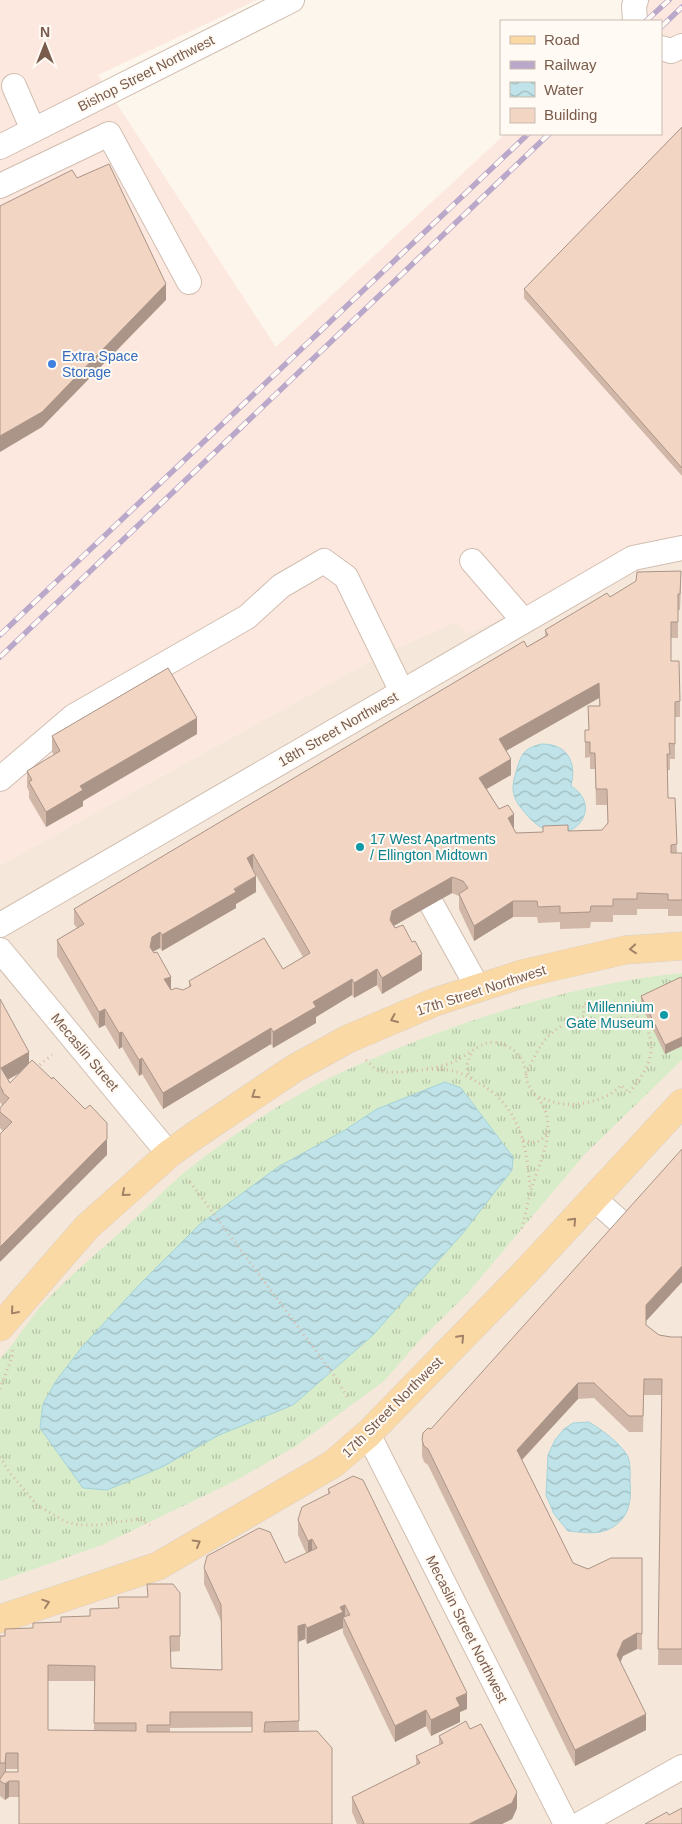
<svg xmlns="http://www.w3.org/2000/svg" width="682" height="1824" font-family="Helvetica,sans-serif">
<style>
.residential{fill:#f5e8da}
.commercial{fill:#fde8e0}
.grass{fill:url(#grass-tufts)}
.water{fill:url(#water-waves);stroke:#a5d3da}
.lines{fill:none;stroke-linecap:round;stroke-linejoin:round}
.minor-casing{stroke:#d1beb0;stroke-width:26}
.major-casing{stroke:#dad1cd;stroke-width:29}
.path{stroke:#d9b8a5;stroke-width:3;stroke-dasharray:1 4;stroke-linecap:butt}
.minor{stroke:#fff;stroke-width:24}
.major{stroke:#fbd9a5;stroke-width:28}
.rail-casing{stroke:#b9a8c9;stroke-width:5.5}
.rail{stroke:#fffaf3;stroke-width:4;stroke-dasharray:11;stroke-linecap:butt}
.wall{fill:#d1b7a8;fill-rule:evenodd}
.shaded-wall{fill:#aa9588}
.building{fill:#f3d5c3;stroke:#aa9588;fill-rule:evenodd}
.oneway{stroke:#a18267}
.shop-dot{fill:#3f7fe0;stroke:#fffaf3;stroke-width:2}
.culture-dot{fill:#0f9aa8;stroke:#fffaf3;stroke-width:2}
.labels{text-anchor:middle;dominant-baseline:central;stroke-width:4;stroke-linejoin:round;paint-order:stroke}
.street-label{font-size:14px;fill:#7a5c4d;stroke:#fffaf3}
.shop-label{font-size:14px;fill:#366cbe;stroke:#fffaf3;text-anchor:start}
.culture-label{font-size:14px;fill:#0d838f;stroke:#fffaf3;text-anchor:start}
</style>
<defs>
<pattern id="grass-tufts" width="24" height="20" patternUnits="userSpaceOnUse" patternTransform="scale(1.25)"><rect width="24" height="20" fill="#d8ecc9"/><path d="M3 7l-1-3M5 7V3M7 7l1-3M15 17l-1-3M17 17v-4M19 17l1-3" fill="none" stroke="#b4c2a5"/></pattern>
<pattern id="water-waves" width="16" height="10" patternUnits="userSpaceOnUse" patternTransform="scale(1.25)"><rect width="16" height="10" fill="#bfe3e8"/><path d="M0 5q4-4 8 0t8 0" fill="none" stroke="#a0bbbe"/></pattern>
</defs>
<rect width="100%" height="100%" fill="#fdf6ec"/>
<!-- residential -->
<path class="residential" d="M682,522V1824H0V865L383,654Z"/>
<!-- commercial -->
<path class="commercial" d="M0,0H257L98,75L276,347L505,134H661V21H626L649,0H682V538L467,634L456,622L383,654L0,865Z"/>
<!-- grass -->
<path class="grass" d="M682,973V1060L584,1155L467,1294L420,1340L384,1381L296,1446L233,1482L102,1545L0,1581V1359C14,1344 24,1327 37,1311C63,1281 95,1255 125,1228C150,1205 173,1180 200,1160C235,1134 271,1109 309,1089C338,1072 370,1060 401,1047C491,1011 585,983 682,973Z"/>
<!-- water -->
<g class="water">
<path d="M542,744C568,744 577,763 571,786C609,809 564,860 526,814C513,799 510,791 516,772C521,755 523,748 542,744Z"/>
<path d="M445,1082L461,1088L513,1157L512,1170L462,1234L373,1335L293,1405L219,1435L162,1467L107,1490L83,1488L40,1428L43,1404L56,1381L82,1347L139,1285L199,1225L278,1167L345,1130L377,1109Z"/>
<path d="M589,1422C603,1431 618,1441 627,1455C631,1462 630,1474 630,1482C632,1503 628,1521 607,1530C596,1535 580,1532 568,1531L554,1514L546,1495L548,1455L555,1440L564,1429L573,1423Z"/>
</g>
<g class="lines">
<defs>
<g id="minor">
<path d="M635,21L634,6L636,0"/>
<path d="M661,48L671,51L682,46"/>
<path d="M14,86L33,130"/>
<path d="M0,147L292,0"/>
<path d="M0,186L109,134L189,282"/>
<path d="M472,561L524,621"/>
<path d="M0,779L74,716L247,617L281,586L324,561L346,577L402,692"/>
<path d="M432,905L478,988"/>
<path d="M0,925L633,558L682,548"/>
<path d="M0,950L169,1154"/>
<path d="M594,1199L626,1227"/>
<path d="M368,1434L566,1824"/>
<path d="M580,1824L682,1767"/>
</g>
<g id="major">
<path d="M0,1327L87,1227L169,1154L194,1136L295,1068L348,1039L435,1002L522,974L625,950L682,946"/>
<path d="M0,1619L158,1566L333,1464L368,1434L522,1276L682,1103"/>
</g>
</defs>
<!-- minor casing -->
<use href="#minor" class="minor-casing"/>
<!-- major casing -->
<use href="#major" class="major-casing"/>
<!-- path -->
<g class="path">
<path d="M471,1054C467,1063 464,1071 472,1078"/>
<path d="M366,1060C370,1063 373,1068 377,1070C393,1076 437,1069 453,1062C463,1058 472,1050 482,1045C496,1037 517,1048 523,1062C526,1068 526,1075 527,1081C531,1094 543,1100 546,1113C553,1138 538,1167 531,1190C527,1204 525,1218 521,1231"/>
<path d="M36,1068L52,1055"/>
<path d="M427,1069C436,1070 446,1069 454,1071C462,1073 471,1079 479,1083C520,1107 527,1145 530,1189"/>
<path d="M526,1075C540,1042 549,1028 584,1016L583,1004C612,1000 648,1011 651,1044C653,1062 640,1079 629,1093L621,1085C608,1100 582,1106 563,1104C554,1103 545,1099 536,1096"/>
<path d="M523,1140C534,1143 539,1144 546,1134"/>
<path d="M190,1182L334,1375L349,1400"/>
<path d="M0,1389L13,1354L12,1349"/>
<path d="M0,1457L10,1473L37,1505L66,1522L80,1525H98L139,1519L150,1525"/>
</g>
<!-- minor -->
<use href="#minor" class="minor"/>
<!-- major -->
<use href="#major" class="major"/>
<defs>
<g id="rail">
<path d="M646,21L669,0"/>
<path d="M661,27L682,7"/>
<path d="M0,635L528,134"/>
<path d="M0,657L549,134"/>
</g>
</defs>
<!-- rail casing -->
<use href="#rail" class="rail-casing"/>
<!-- rail -->
<use href="#rail" class="rail"/>
</g>
<!-- wall -->
<g class="wall">
<path d="M682,127V476L524,298V289Z"/>
<path d="M681,586L680,610H678V638H671V661L680,701V717H675V759H670V770H668V798H675L677,853H682V916H668V909H637V915H613V922H591L590,928L560,929V922L538,923L537,917H513L474,941L459,909V896L452,893L393,926L422,970L382,994L377,985L354,998L352,995L316,1017V1023L273,1048L271,1044L163,1109L142,1074L139,1076L122,1047L119,1049L105,1025L99,1028L57,956V940L77,928L74,924V909L527,647L545,636V630L610,597ZM599,698V706H588L589,730H585V758L590,757V769H595L596,805H607L608,824L602,830L516,833L499,809L487,789L511,775L506,751ZM253,870L303,957L283,969L189,981V988L183,990H171L153,952L160,948L162,951L236,908V904L256,892Z"/>
<path d="M197,734L83,801V806L46,827L29,798V791L27,787V771L54,755L52,752V736Z"/>
<path d="M682,979V1046L665,1054L641,1005V996Z"/>
<path d="M0,999L29,1064L107,1139V1155L3,1131L0,1128V1108L2,1105L0,1102ZM21,1072L10,1083L8,1080Z"/>
<path d="M682,1282L646,1321V1325L659,1335L671,1337H682V1665H658L662,1395H644L643,1432H629L594,1398L578,1399L522,1460L573,1563L588,1569L642,1558V1650L637,1649L623,1656L620,1662L646,1730L575,1766L428,1465L424,1462L422,1456V1440L431,1429Z"/>
<path d="M328,1489L467,1709L460,1712V1722L431,1736L426,1726L395,1742L343,1633V1628L307,1644L305,1639L298,1642L299,1731L19,1797H9L5,1800L0,1796V1636H5L33,1628L90,1616L118,1608L147,1597L180,1593V1651L170,1652L171,1668L222,1670L221,1621L204,1584V1568L285,1563L306,1553L298,1535V1520L328,1494ZM48,1681H94V1731L48,1730ZM252,1727V1732H170V1728ZM6,1769H18V1772H6Z"/>
<path d="M470,1729L517,1808L512,1819L502,1824H357L352,1812V1797L416,1765V1756L439,1745V1736Z"/>
</g>
<!-- shaded-wall -->
<g class="shaded-wall">
<path d="M166,284V300L42,427L0,452V436Z"/>
<path d="M599,683V698L499,755V739Z"/>
<path d="M197,718V734L83,801V806L46,827V812L80,786Z"/>
<path d="M511,759V775L479,793V778Z"/>
<path d="M514,814V829L508,818Z"/>
<path d="M253,854V870L247,858Z"/>
<path d="M256,876V892L236,904V908L162,951V935Z"/>
<path d="M452,877V893L392,927L390,920L392,911Z"/>
<path d="M513,901V917L474,941V926Z"/>
<path d="M160,932V948L152,952L150,947L152,937Z"/>
<path d="M422,954V970L382,994V978Z"/>
<path d="M377,969V985L354,998V983Z"/>
<path d="M171,977V993L164,979Z"/>
<path d="M352,979V995L316,1017V1023L273,1048V1032L313,1002Z"/>
<path d="M105,1009V1025L99,1028V1012Z"/>
<path d="M271,1028V1044L163,1109V1093Z"/>
<path d="M122,1032V1047L119,1049V1033Z"/>
<path d="M682,1037V1046L665,1054V1045Z"/>
<path d="M29,1052V1068L1,1083V1068Z"/>
<path d="M142,1058V1074L139,1076V1060Z"/>
<path d="M107,1123V1155L0,1262V1247Z"/>
<path d="M682,1266V1282L646,1321V1305Z"/>
<path d="M578,1383V1399L517,1465V1450Z"/>
<path d="M312,1539V1555L308,1557V1541Z"/>
<path d="M345,1605V1620L343,1617V1628L307,1644V1628Z"/>
<path d="M305,1624V1639L298,1642V1626Z"/>
<path d="M637,1633V1649L623,1656L617,1671V1655L623,1641Z"/>
<path d="M467,1693V1709L460,1712V1722L431,1736V1720L456,1698Z"/>
<path d="M426,1710V1726L395,1742V1726Z"/>
<path d="M646,1714V1730L575,1766V1750Z"/>
<path d="M6,1753V1769L5,1778V1763Z"/>
<path d="M9,1781V1797L5,1800V1784Z"/>
<path d="M517,1792V1808L512,1819L502,1824H469Z"/>
</g>
<!-- building -->
<g class="building">
<path d="M682,127V468L524,289Z"/>
<path d="M109,164L166,284L42,412L0,436V206L72,170L77,178Z"/>
<path d="M681,571L680,594H678V622H671V661H679L680,701L675,702V744L669,743L670,754H667L668,798H675L677,844L671,845V853H682V900H668V894L637,893V899H613V906H591L590,912L560,913V906L538,907L537,901H513L474,926L459,894L468,888L463,881L452,877L392,911L390,920L395,928L403,925L412,942L415,941L422,954L382,978L377,969L354,983L352,979L313,1002L316,1007L273,1032L271,1028L163,1093L142,1058L139,1060L122,1032L119,1033L105,1009L99,1012L57,940L84,924L74,909L524,641L527,647L548,635L545,630L607,593L610,597L636,581L637,572ZM599,683L600,706H588L589,730H585V742H590V753H595L596,789H607L608,823L602,830L568,831V825L543,826V832L516,833L508,818L514,814L508,805L499,809L479,778L511,759L499,739ZM253,854L310,953L283,969L264,938L189,981L191,986L183,990L176,988L171,990L164,979L171,977L157,952L154,953L150,947L152,937L160,932L162,935L236,892L234,889L256,876L247,858Z"/>
<path d="M168,668L197,718L80,786L83,790L46,812L29,782L32,780L27,771L60,751L52,736Z"/>
<path d="M681,977L682,979V1037L665,1045L641,996Z"/>
<path d="M0,999L29,1052L1,1068L10,1083L32,1060L52,1079L53,1077L85,1109L90,1105L107,1123V1139L0,1247V1134L12,1122L0,1112V1108L9,1098L3,1093V1091L0,1086Z"/>
<path d="M682,1149V1266L646,1305V1325L659,1335L671,1337H682V1649H658L662,1379H644L643,1416H629L594,1383H578L517,1450L573,1563L588,1569L611,1558H642V1634L637,1633L623,1641L617,1655L646,1714L575,1750L428,1449L424,1446L422,1440L423,1433L428,1428L431,1429Z"/>
<path d="M353,1476L363,1480L467,1693L456,1698L460,1706L431,1720L426,1710L395,1726L343,1617L350,1615L345,1605L340,1607L343,1612L307,1628L305,1624L298,1626L299,1721L265,1722L264,1732L317,1731L332,1748V1824H19V1781H9L5,1784L0,1781V1779L5,1772H18V1753H6L5,1763H0V1636H5V1629L33,1628V1623L61,1622V1617L90,1616V1609L119,1608L118,1597H148L147,1584H173L180,1593V1636H170L171,1668L222,1670L221,1605L204,1568L207,1556L259,1528L270,1532L285,1563L317,1548L312,1539L308,1541L298,1520L302,1507L330,1493L328,1489ZM48,1665L95,1666L94,1723H136V1731L48,1730ZM170,1712H252V1732H147V1725H170Z"/>
<path d="M466,1721L470,1729L481,1724L517,1792L512,1803L469,1824H362L364,1823L352,1797L420,1763L416,1756L443,1743L439,1736Z"/>
<path d="M682,1808V1824H645L667,1812L669,1815Z"/>
</g>
<!-- one-way arrows -->
<defs><path id="oneway-chevron" d="M-2-3.5L2.5 0L-2 3.5" fill="none" stroke-width="1.6" stroke-linecap="round" stroke-linejoin="round" transform="scale(1.25)"/></defs>
<g class="oneway">
<use href="#oneway-chevron" transform="translate(633 949) rotate(175)"/>
<use href="#oneway-chevron" transform="translate(394 1019) rotate(157)"/>
<use href="#oneway-chevron" transform="translate(255 1095) rotate(146)"/>
<use href="#oneway-chevron" transform="translate(125 1193) rotate(139)"/>
<use href="#oneway-chevron" transform="translate(573 1221) rotate(-47)"/>
<use href="#oneway-chevron" transform="translate(14 1311) rotate(131)"/>
<use href="#oneway-chevron" transform="translate(461 1338) rotate(-46)"/>
<use href="#oneway-chevron" transform="translate(197 1543) rotate(-30)"/>
<use href="#oneway-chevron" transform="translate(46 1603) rotate(-19)"/>
</g>
<!-- markers -->
<circle class="shop-dot" cx="52" cy="364" r="5"/>
<g class="culture-dot">
<circle cx="360" cy="847" r="5"/>
<circle cx="664" cy="1015" r="5"/>
</g>
<g class="labels">
<!-- street labels -->
<g class="street-label">
<text transform="translate(146 73) rotate(-27)">Bishop Street Northwest</text>
<text transform="translate(338 729) rotate(-30)">18th Street Northwest</text>
<text transform="translate(481 990) rotate(-18)">17th Street Northwest</text>
<text transform="translate(85 1052) rotate(50)">Mecaslin Street</text>
<text transform="translate(392 1407) rotate(-45)">17th Street Northwest</text>
<text transform="translate(467 1629) rotate(63)">Mecaslin Street Northwest</text>
</g>
<!-- shop labels -->
<g class="shop-label">
<text x="62" y="356">Extra Space<tspan x="62" dy="16">Storage</tspan></text>
</g>
<!-- culture labels -->
<g class="culture-label">
<text x="370" y="839">17 West Apartments<tspan x="370" dy="16">/ Ellington Midtown</tspan></text>
<text x="654" y="1007" text-anchor="end">Millennium<tspan x="654" dy="16">Gate Museum</tspan></text>
</g>
</g>
<!-- legend -->
<rect x="500" y="20" width="162" height="115" fill="#fffaf3" stroke="#cabbb1"/>
<rect x="510" y="36" width="25" height="8" fill="#fbd9a5" stroke="#cabbb1"/>
<text x="544" y="45" font-size="15" fill="#7a5c4d">Road</text>
<rect x="510" y="61" width="25" height="8" fill="#b9a8c9" stroke="#cabbb1"/>
<text x="544" y="70" font-size="15" fill="#7a5c4d">Railway</text>
<rect x="510" y="82" width="25" height="15" fill="url(#water-waves)" stroke="#cabbb1"/>
<text x="544" y="95" font-size="15" fill="#7a5c4d">Water</text>
<rect x="510" y="108" width="25" height="15" fill="#f3d5c3" stroke="#cabbb1"/>
<text x="544" y="120" font-size="15" fill="#7a5c4d">Building</text>
<!-- north arrow -->
<g transform="translate(45 45)" stroke="#fffaf3" stroke-width="4" paint-order="stroke">
<path d="M0-4L9 19L0 12L-9 19Z" fill="#7a5c4d"/>
<text y="-8" font-size="14" font-weight="bold" text-anchor="middle" fill="#7a5c4d">N</text>
</g>
</svg>
